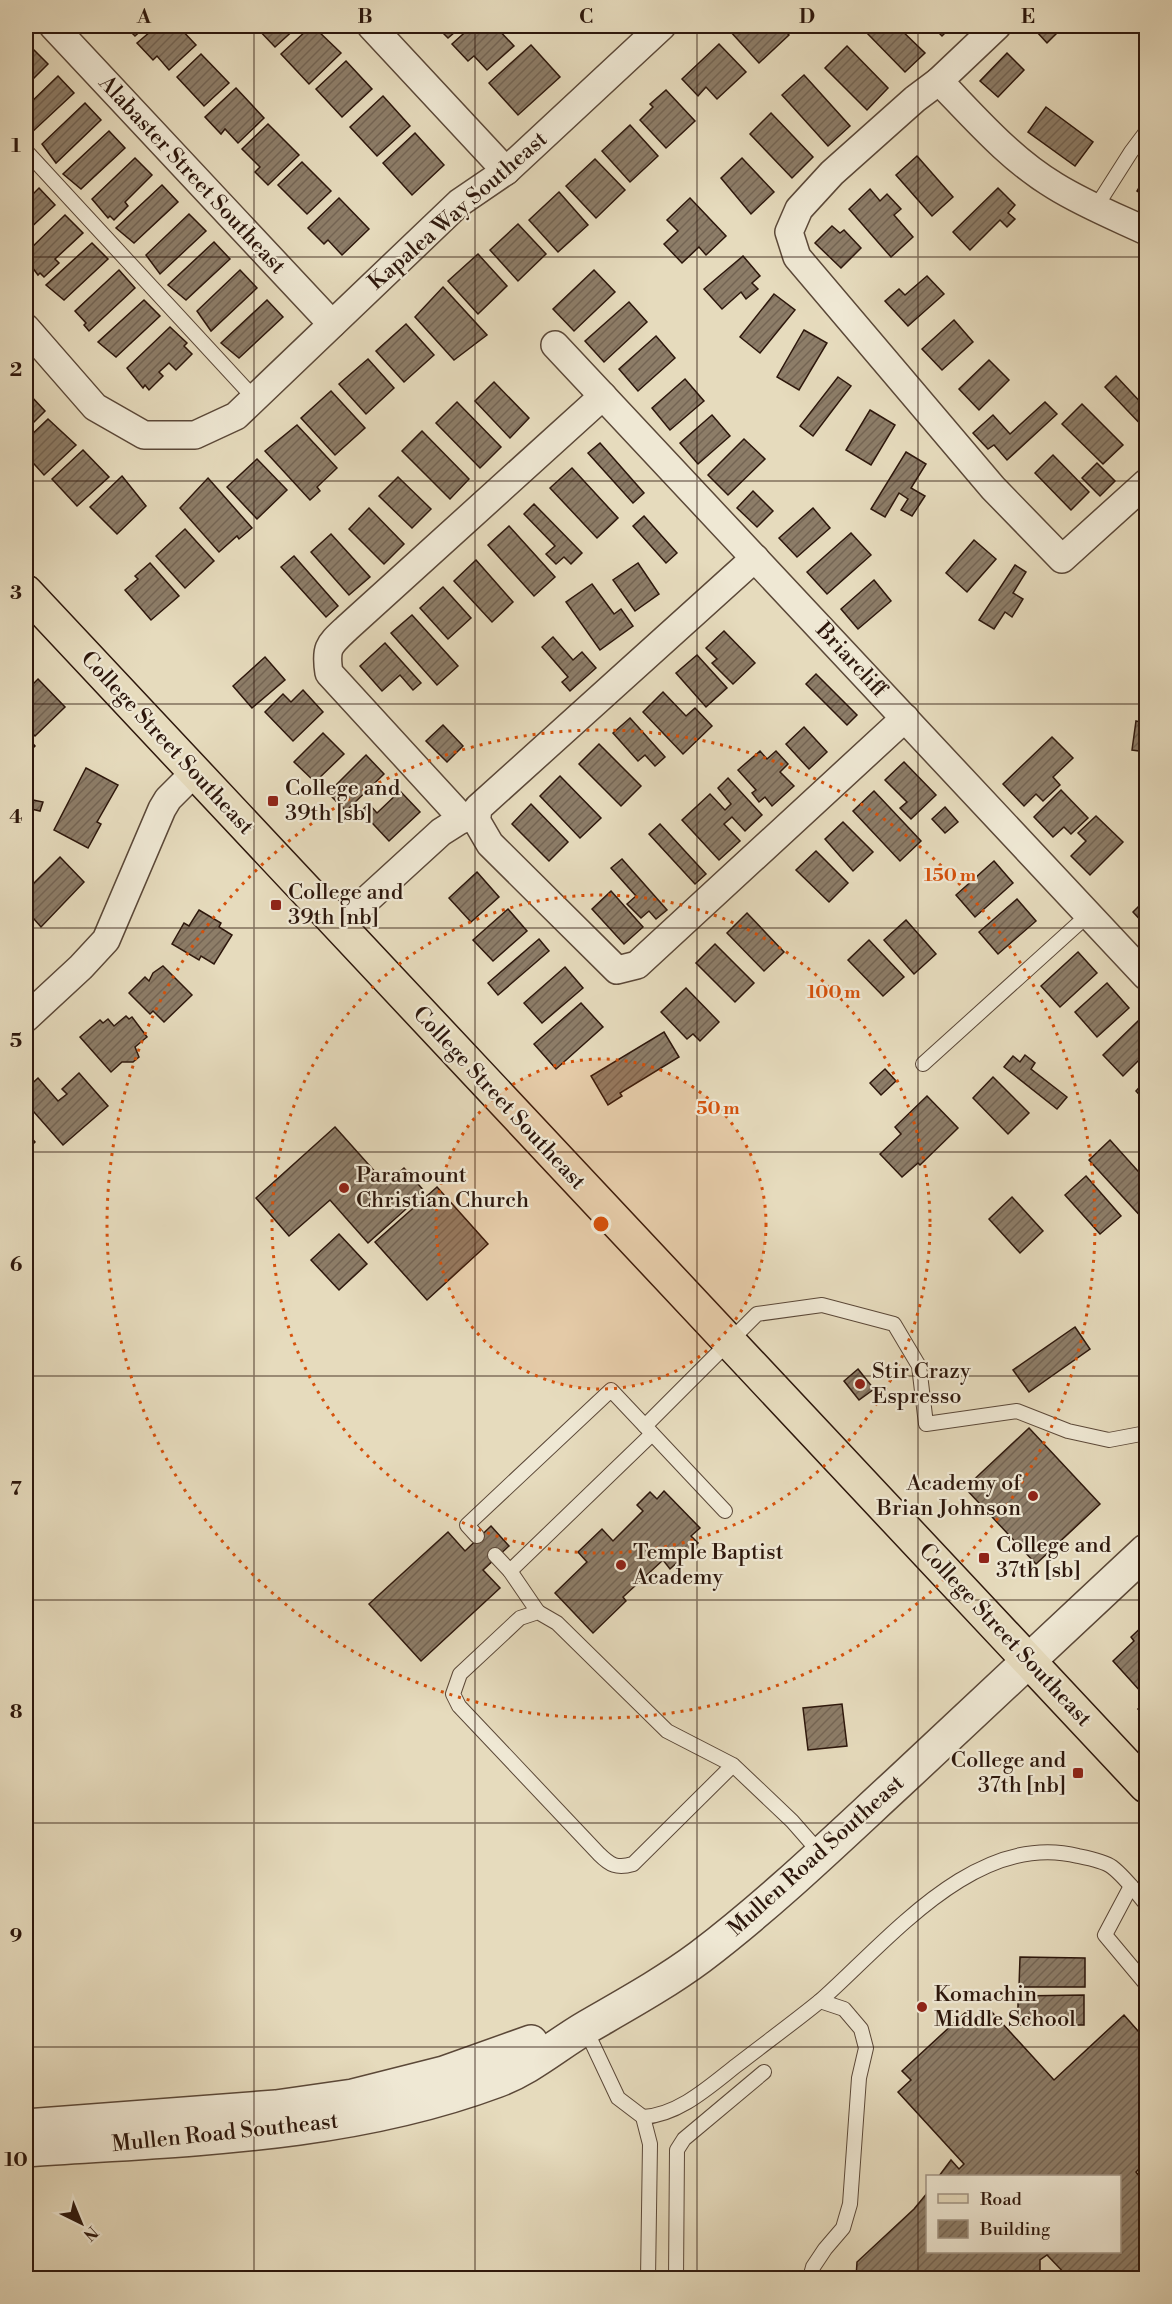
<svg xmlns="http://www.w3.org/2000/svg" width="1172" height="2304" font-family="'Libre Bodoni',serif">
<style>
.building{fill:url(#building-hatch);stroke:#2d170c;stroke-width:1.5}
.lines{fill:none;stroke-linecap:round;stroke-linejoin:round}
.service-casing{stroke:#5b4838;stroke-width:16}
.minor-casing{stroke:#5b4838;stroke-width:30}
.tertiary-casing{stroke:#5b4838;stroke-width:36}
.primary-casing{stroke:#2d170c;stroke-width:36}
.service{stroke:#efe8d4;stroke-width:14}
.minor{stroke:#efe8d4;stroke-width:27}
.tertiary{stroke:#efe8d4;stroke-width:33}
.primary{stroke:#e6dbbd;stroke-width:33}
.grid{fill:none;stroke:#2d170c;stroke-width:1.5;stroke-opacity:0.55}
.ring{fill:none;stroke:#d5520c;stroke-width:3;stroke-dasharray:3 6}
.poi-dot{fill:#8f2418;stroke:#efe8d4;stroke-width:2}
.labels{text-anchor:middle;dominant-baseline:central;stroke-width:4.5;stroke-linejoin:round;paint-order:stroke}
.street-label{font-size:22px;fill:#2d170c;stroke:#efe8d4}
.poi-label{font-size:22px;fill:#2d170c;stroke:#efe8d4;text-anchor:start}
.centre{fill:#d5520c;stroke:#efe8d4;stroke-width:3}
.ring-label{font-size:18px;text-anchor:middle;font-weight:bold;fill:#d5520c;stroke:#efe8d4;stroke-width:4.5;stroke-linejoin:round;paint-order:stroke}
.neatline{fill:none;stroke:#2d170c;stroke-width:2}
.grid-label{font-size:20px;text-anchor:middle;font-weight:bold;fill:#2d170c}
</style>
<defs>
<pattern id="building-hatch" width="6" height="6" patternUnits="userSpaceOnUse" patternTransform="scale(1.5)"><rect width="6" height="6" fill="#8d7d68"/><path d="M-1 1l2-2M0 6l6-6M5 7l2-2" fill="none" stroke="#746554"/></pattern>
</defs>
<rect width="100%" height="100%" fill="#e6dbbd"/>
<filter id="stains"><feTurbulence type="fractalNoise" baseFrequency=".00333" numOctaves="4"/><feColorMatrix values="0 0 0 0 .2 0 0 0 0 .09 0 0 0 0 .02 0 0 0 .5 -.17"/></filter>
<radialGradient id="worn" r=".72"><stop offset=".6" stop-color="#630" stop-opacity="0"/><stop offset="1" stop-color="#630" stop-opacity=".3"/></radialGradient>
<!-- building -->
<g class="building">
<path d="M125,26H146L135,36Z"/>
<path d="M157,26H178L196,45L169,70L157,56L153,60L137,43Z"/>
<path d="M255,26H298L275,47Z"/>
<path d="M436,26H462L448,38Z"/>
<path d="M472,26H495L514,46L487,70L474,56L468,61L452,44Z"/>
<path d="M736,26H780L789,35L759,63L730,31Z"/>
<path d="M870,26H897L925,53L905,72L865,31Z"/>
<path d="M932,26H952L942,36Z"/>
<path d="M1045,26H1064L1047,43L1037,32Z"/>
<path d="M316,29L341,53L309,84L281,54L307,30L311,33Z"/>
<path d="M719,44L746,72L717,99L706,87L698,96L682,79Z"/>
<path d="M531,45L560,77L518,115L489,83Z"/>
<path d="M847,46L888,88L867,110L825,68Z"/>
<path d="M32,48L48,64L26,86V54Z"/>
<path d="M1007,53L1024,70L998,97L980,81Z"/>
<path d="M201,54L229,83L204,106L177,77Z"/>
<path d="M346,61L372,89L342,117L316,89Z"/>
<path d="M804,75L850,126L828,146L782,95Z"/>
<path d="M58,76L74,93L30,134L26,129V107Z"/>
<path d="M236,88L264,118L238,143L225,129L221,134L205,117Z"/>
<path d="M666,90L695,121L666,148L640,120L653,107L650,104Z"/>
<path d="M383,96L410,126L377,156L350,127Z"/>
<path d="M85,103L101,120L56,163L42,144Z"/>
<path d="M1046,107L1093,142L1075,166L1028,132Z"/>
<path d="M771,113L813,157L792,178L750,134Z"/>
<path d="M268,124L299,155L268,185L255,172L260,167L242,149Z"/>
<path d="M630,125L658,156L630,182L602,151Z"/>
<path d="M109,131L125,148L81,189L63,174Z"/>
<path d="M415,133L444,165L412,195L383,163Z"/>
<path d="M917,156L953,197L932,216L896,175Z"/>
<path d="M135,158L152,175L125,202L128,206L114,220L110,216L108,218L92,199Z"/>
<path d="M742,158L774,192L751,214L721,178Z"/>
<path d="M595,159L625,190L596,218L566,186Z"/>
<path d="M302,162L331,191L307,214L278,185Z"/>
<path d="M1146,176V197L1137,191Z"/>
<path d="M162,185L178,202L134,243L116,228Z"/>
<path d="M39,188L55,205L26,232V201Z"/>
<path d="M998,188L1015,205L1008,213L1015,219L1007,227L1000,220L970,250L953,232Z"/>
<path d="M870,189L880,201L887,194L901,209L894,215L913,237L891,257L849,209Z"/>
<path d="M559,192L588,225L558,252L529,220Z"/>
<path d="M339,198L369,229L342,255L328,240L324,244L308,228Z"/>
<path d="M690,198L726,236L706,255L699,247L682,263L664,244L678,231L667,220Z"/>
<path d="M189,214L206,231L160,274L146,255Z"/>
<path d="M65,215L83,233L55,259L59,263L44,277L40,273L38,275L26,259V253Z"/>
<path d="M518,224L546,254L518,281L490,250Z"/>
<path d="M832,226L840,233L844,230L861,248L841,268L815,243Z"/>
<path d="M214,242L230,259L186,300L168,285Z"/>
<path d="M92,243L108,259L64,300L46,285Z"/>
<path d="M478,254L507,286L478,314L448,281Z"/>
<path d="M743,256L760,276L752,283L758,289L746,299L741,292L722,309L704,289Z"/>
<path d="M119,270L135,288L89,331L84,325L86,323L75,311Z"/>
<path d="M240,270L257,288L211,331L197,311Z"/>
<path d="M594,270L615,292L574,331L553,309Z"/>
<path d="M927,276L944,294L908,326L885,301L899,289L905,295Z"/>
<path d="M443,287L487,335L454,360L415,317Z"/>
<path d="M774,294L795,310L760,353L740,337Z"/>
<path d="M144,300L160,316L116,357L98,342Z"/>
<path d="M267,300L283,317L239,358L221,343Z"/>
<path d="M629,302L647,322L604,362L585,341Z"/>
<path d="M954,320L973,342L942,370L922,349Z"/>
<path d="M406,324L434,355L404,382L376,351Z"/>
<path d="M170,327L187,343L184,346L192,354L176,370L169,363L159,372L163,376L149,390L145,385L143,388L127,368Z"/>
<path d="M804,330L827,343L799,390L777,377Z"/>
<path d="M656,336L675,358L638,391L619,369Z"/>
<path d="M368,359L394,388L366,414L339,384Z"/>
<path d="M989,360L1009,380L979,410L959,389Z"/>
<path d="M1116,376L1146,408V430L1105,387Z"/>
<path d="M838,377L851,386L813,436L800,426Z"/>
<path d="M685,379L704,401L670,430L652,408Z"/>
<path d="M494,382L529,418L510,438L475,401Z"/>
<path d="M331,391L365,428L335,455L301,418Z"/>
<path d="M30,395L45,411L26,430V397Z"/>
<path d="M457,402L501,447L480,468L436,423Z"/>
<path d="M1045,402L1057,414L1007,460L994,445L988,449L973,433L993,415L1010,434Z"/>
<path d="M1082,404L1123,445L1103,464L1062,424Z"/>
<path d="M870,410L895,425L871,465L846,450Z"/>
<path d="M712,415L730,436L698,464L680,443Z"/>
<path d="M48,419L76,445L44,475L26,455V440Z"/>
<path d="M297,425L337,468L317,487L320,491L310,500L265,451Z"/>
<path d="M422,431L469,479L450,499L402,451Z"/>
<path d="M744,439L765,459L728,495L708,475Z"/>
<path d="M600,443L644,493L633,503L588,453Z"/>
<path d="M83,450L109,477L77,506L52,479Z"/>
<path d="M906,452L926,464L911,488L925,496L912,516L901,510L908,499L899,493L885,517L871,509Z"/>
<path d="M1053,455L1089,492L1071,510L1035,473Z"/>
<path d="M257,459L287,490L257,519L227,487Z"/>
<path d="M1097,463L1115,481L1100,496L1082,478Z"/>
<path d="M572,468L618,518L597,538L550,488Z"/>
<path d="M122,476L146,506L117,534L90,507Z"/>
<path d="M398,477L431,509L412,528L379,496Z"/>
<path d="M208,478L252,528L239,539L237,536L219,552L180,508Z"/>
<path d="M753,491L773,511L757,527L737,508Z"/>
<path d="M534,504L582,553L571,564L564,557L556,564L546,554L555,546L524,514Z"/>
<path d="M369,508L404,544L384,564L349,529Z"/>
<path d="M813,508L830,528L797,557L779,538Z"/>
<path d="M644,516L677,553L666,563L633,526Z"/>
<path d="M509,526L555,577L534,596L488,545Z"/>
<path d="M185,529L214,561L185,588L156,556Z"/>
<path d="M851,533L871,555L827,594L807,572Z"/>
<path d="M331,534L370,577L349,595L311,552Z"/>
<path d="M974,540L996,559L967,592L946,573Z"/>
<path d="M294,556L338,606L326,617L281,567Z"/>
<path d="M476,560L513,602L492,622L454,581Z"/>
<path d="M150,563L179,596L151,620L125,590L138,579L135,576Z"/>
<path d="M638,563L659,594L635,611L613,580Z"/>
<path d="M1015,565L1026,572L1013,593L1023,599L1012,617L1005,612L994,629L979,620Z"/>
<path d="M874,580L891,601L858,629L841,609Z"/>
<path d="M592,584L614,614L621,609L633,626L600,650L566,602Z"/>
<path d="M443,587L471,618L448,639L420,608Z"/>
<path d="M412,615L458,666L437,685L391,633Z"/>
<path d="M724,631L755,663L733,684L712,663L717,659L706,648Z"/>
<path d="M553,637L573,660L582,652L596,668L570,691L562,682L568,677L542,647Z"/>
<path d="M385,643L421,683L413,690L400,675L382,691L360,666Z"/>
<path d="M697,655L727,688L706,707L676,673Z"/>
<path d="M265,657L285,680L252,708L233,686Z"/>
<path d="M816,674L857,715L847,725L806,684Z"/>
<path d="M38,679L65,707L35,736L26,727V691Z"/>
<path d="M303,690L323,712L293,741L265,712L283,694L291,702Z"/>
<path d="M663,692L686,716L695,708L712,726L683,754L643,712Z"/>
<path d="M630,718L665,757L655,766L645,755L638,761L613,733Z"/>
<path d="M1136,721L1146,723V752L1132,750Z"/>
<path d="M443,725L463,746L447,762L426,741Z"/>
<path d="M804,727L827,752L809,769L786,744Z"/>
<path d="M323,733L344,754L315,782L294,762Z"/>
<path d="M26,736L35,746L26,755Z"/>
<path d="M1052,737L1073,758L1053,777L1060,785L1043,801L1036,794L1024,806L1003,784Z"/>
<path d="M599,744L641,786L621,806L579,764Z"/>
<path d="M760,751L767,759L776,751L788,764L780,772L794,786L772,806L765,797L759,802L752,793L756,790L738,770Z"/>
<path d="M366,755L384,774L346,811L328,793Z"/>
<path d="M904,762L936,795L911,819L900,808L907,802L885,780Z"/>
<path d="M86,768L118,785L97,822L101,824L88,848L54,830Z"/>
<path d="M560,776L601,818L580,838L540,796Z"/>
<path d="M728,778L762,815L745,831L732,817L724,824L740,841L719,860L682,820L710,794L725,810L731,804L718,788Z"/>
<path d="M1061,790L1088,818L1071,834L1064,827L1053,837L1034,817Z"/>
<path d="M400,791L420,812L389,841L361,811L369,804L377,813Z"/>
<path d="M874,791L921,841L900,861L853,811Z"/>
<path d="M33,800L43,802L40,811L31,809Z"/>
<path d="M531,804L568,842L549,861L512,824Z"/>
<path d="M945,807L958,822L945,833L932,819Z"/>
<path d="M1096,816L1123,842L1090,875L1071,856L1086,841L1078,833Z"/>
<path d="M843,822L873,852L853,871L825,839Z"/>
<path d="M660,824L706,874L695,884L649,834Z"/>
<path d="M816,851L848,883L829,902L796,870Z"/>
<path d="M60,857L84,882L41,927L26,910V891Z"/>
<path d="M622,859L667,910L656,919L649,911L641,918L627,904L636,896L611,868Z"/>
<path d="M994,861L1013,883L975,917L956,895Z"/>
<path d="M477,872L499,897L471,922L449,898Z"/>
<path d="M611,891L643,927L624,944L592,909Z"/>
<path d="M1017,899L1036,921L998,954L979,932Z"/>
<path d="M1146,899V926L1133,912Z"/>
<path d="M508,909L527,931L493,961L473,940Z"/>
<path d="M199,910L221,923L219,927L232,935L214,964L201,956L199,960L172,944L184,923L189,926Z"/>
<path d="M747,913L784,952L764,971L727,933Z"/>
<path d="M906,920L936,954L914,974L884,940Z"/>
<path d="M539,939L549,951L498,995L488,983Z"/>
<path d="M869,940L904,977L883,996L848,960Z"/>
<path d="M715,944L754,983L735,1002L696,963Z"/>
<path d="M1078,952L1097,973L1060,1007L1041,986Z"/>
<path d="M163,966L192,995L164,1022L153,1011L150,1014L129,993L145,977L149,981L153,973Z"/>
<path d="M565,967L583,988L542,1023L524,1003Z"/>
<path d="M1107,983L1129,1008L1097,1037L1075,1012Z"/>
<path d="M686,988L719,1022L700,1041L693,1034L687,1039L661,1012Z"/>
<path d="M581,1003L603,1027L556,1069L534,1044Z"/>
<path d="M126,1016L129,1019L132,1017L147,1037L135,1047L139,1057L133,1062H122L111,1072L80,1037L100,1020L103,1023L108,1019L114,1026Z"/>
<path d="M1139,1020L1146,1027V1061L1142,1057L1123,1076L1103,1055Z"/>
<path d="M664,1032L679,1057L620,1093L622,1096L608,1105L591,1076Z"/>
<path d="M1025,1055L1035,1063L1031,1069L1067,1097L1057,1109L1004,1067L1013,1056L1020,1062Z"/>
<path d="M885,1069L896,1081L881,1095L870,1083Z"/>
<path d="M79,1073L108,1106L63,1145L26,1103V1089L38,1078L58,1101L67,1094L62,1089Z"/>
<path d="M993,1077L1029,1113L1008,1134L973,1098Z"/>
<path d="M1146,1080V1102L1136,1091Z"/>
<path d="M927,1096L958,1128L920,1165L918,1163L902,1177L880,1154L901,1134L895,1127Z"/>
<path d="M335,1127L386,1184L404,1168L425,1192L368,1243L330,1200L289,1236L256,1198Z"/>
<path d="M26,1132L35,1142L26,1151Z"/>
<path d="M1110,1140L1146,1180L1145,1221L1089,1160Z"/>
<path d="M1086,1176L1121,1216L1100,1234L1065,1195Z"/>
<path d="M437,1187L488,1244L427,1300L375,1242Z"/>
<path d="M1012,1197L1043,1231L1020,1253L989,1219Z"/>
<path d="M339,1234L367,1264L339,1290L311,1260Z"/>
<path d="M1075,1327L1090,1349L1029,1392L1013,1370Z"/>
<path d="M858,1369L874,1389L859,1400L844,1381Z"/>
<path d="M1029,1428L1100,1504L1036,1564L965,1488Z"/>
<path d="M664,1491L700,1528L691,1536L698,1543L670,1569L663,1560L623,1597L626,1601L593,1633L555,1593L587,1562L578,1552L602,1529L613,1541L643,1511L637,1505L650,1492L657,1499Z"/>
<path d="M491,1526L509,1546L483,1570L500,1588L421,1661L369,1604L448,1532L465,1551Z"/>
<path d="M1146,1623V1687L1141,1692L1113,1661L1134,1641L1131,1637Z"/>
<path d="M1146,1701V1718L1138,1709Z"/>
<path d="M842,1704L847,1746L808,1750L803,1708Z"/>
<path d="M1020,1957L1085,1958V1987H1019Z"/>
<path d="M1084,1995V2025H1018V1996Z"/>
<path d="M990,2010L1054,2080L1124,2015L1146,2040V2162L1136,2172L1146,2184V2278H1069L1047,2255L1040,2260V2278H856L857,2262L914,2209L928,2192V2252H1120V2176H939L951,2160L959,2169L964,2164L898,2092L911,2080L902,2071L967,2011L977,2022Z"/>
</g>
<g class="lines">
<defs>
<g id="service">
<path d="M26,151L254,398"/>
<path d="M1096,207L1131,152L1146,132"/>
<path d="M923,1064L1089,914"/>
<path d="M725,1511L645,1426L757,1314L822,1305L894,1324L919,1366L926,1424L1017,1411L1068,1431L1109,1440L1146,1433"/>
<path d="M477,1536L467,1525L611,1390L645,1426"/>
<path d="M495,1555L510,1571L652,1434"/>
<path d="M510,1571L538,1612"/>
<path d="M733,1765L633,1864C617,1869 610,1865 599,1854L459,1706L453,1694L460,1674L520,1618L538,1612L557,1623L667,1731L733,1765L792,1821L821,1854"/>
<path d="M1131,1886L1105,1935L1146,1984"/>
<path d="M585,2028L618,2098L643,2117L650,2144L648,2278"/>
<path d="M643,2117C679,2115 710,2086 737,2065C764,2044 793,2023 820,2001C888,1941 976,1830 1078,1856C1088,1858 1104,1861 1112,1867C1125,1877 1136,1892 1146,1904"/>
<path d="M676,2278L677,2150L684,2139L764,2072"/>
<path d="M810,2278L813,2267L825,2249L843,2228L850,2204L859,2078L866,2048L861,2029L844,2009L820,2001"/>
</g>
<g id="minor">
<path d="M53,26L332,324"/>
<path d="M371,26L506,171"/>
<path d="M997,26L939,81C975,118 1010,159 1055,186C1084,204 1116,217 1146,231"/>
<path d="M939,81L915,99L832,173L799,209L789,232L797,257L993,488L1062,559L1146,483"/>
<path d="M26,328L95,407L144,435H195L236,416L459,203L506,171L662,26"/>
<path d="M555,345L1146,976"/>
<path d="M755,558L478,808L476,820L490,844L617,970L637,965L905,718"/>
<path d="M463,819L329,673C325,647 329,645 347,628L603,396"/>
<path d="M337,927L441,832L460,820L477,815"/>
<path d="M26,1018L81,967L106,940L162,809L168,799L194,773"/>
</g>
<g id="tertiary">
<path d="M26,2126L276,2107L353,2096L444,2073L531,2042"/>
<path d="M26,2150C184,2139 346,2137 496,2081C531,2068 556,2045 587,2027C625,2005 665,1983 700,1957C771,1903 834,1842 899,1782C982,1705 1064,1628 1146,1551"/>
</g>
<path id="primary" d="M26,592L1146,1786"/>
</defs>
<!-- service casing -->
<use href="#service" class="service-casing"/>
<!-- minor casing -->
<use href="#minor" class="minor-casing"/>
<!-- tertiary casing -->
<use href="#tertiary" class="tertiary-casing"/>
<!-- primary casing -->
<use href="#primary" class="primary-casing"/>
<!-- service -->
<use href="#service" class="service"/>
<!-- minor -->
<use href="#minor" class="minor"/>
<!-- tertiary -->
<use href="#tertiary" class="tertiary"/>
<!-- primary -->
<use href="#primary" class="primary"/>
</g>
<!-- grid -->
<path class="grid" d="M254,26V2278M475,26V2278M697,26V2278M918,26V2278M26,257H1146M26,481H1146M26,704H1146M26,928H1146M26,1152H1146M26,1376H1146M26,1600H1146M26,1823H1146M26,2047H1146"/>
<!-- distance rings -->
<circle cx="601" cy="1224" r="165" fill="#d5520c" fill-opacity=".12"/>
<g class="ring">
<circle cx="601" cy="1224" r="165"/>
<circle cx="601" cy="1224" r="329"/>
<circle cx="601" cy="1224" r="494"/>
</g>
<!-- markers -->
<g class="poi-dot">
<rect x="267" y="795" width="12" height="12" rx="3"/>
<rect x="270" y="899" width="12" height="12" rx="3"/>
<circle cx="344" cy="1188" r="6"/>
<circle cx="860" cy="1384" r="6"/>
<circle cx="1033" cy="1496" r="6"/>
<rect x="978" y="1552" width="12" height="12" rx="3"/>
<circle cx="621" cy="1565" r="6"/>
<rect x="1072" y="1767" width="12" height="12" rx="3"/>
<circle cx="922" cy="2007" r="6"/>
</g>
<g class="labels">
<!-- street labels -->
<g class="street-label">
<text transform="translate(192 175) rotate(47)">Alabaster Street Southeast</text>
<text transform="translate(458 211) rotate(-41)">Kapalea Way Southeast</text>
<text transform="translate(851 660) rotate(47)">Briarcliff</text>
<text transform="translate(167 743) rotate(47)">College Street Southeast</text>
<text transform="translate(499 1098) rotate(47)">College Street Southeast</text>
<text transform="translate(1005 1635) rotate(47)">College Street Southeast</text>
<text transform="translate(816 1856) rotate(-42)">Mullen Road Southeast</text>
<text transform="translate(225 2133) rotate(-6)">Mullen Road Southeast</text>
</g>
<!-- poi labels -->
<g class="poi-label">
<text x="285" y="788">College and<tspan x="285" dy="25">39th [sb]</tspan></text>
<text x="288" y="892">College and<tspan x="288" dy="25">39th [nb]</tspan></text>
<text x="356" y="1175">Paramount<tspan x="356" dy="25">Christian Church</tspan></text>
<text x="872" y="1371">Stir Crazy<tspan x="872" dy="25">Espresso</tspan></text>
<text x="1021" y="1483" text-anchor="end">Academy of<tspan x="1021" dy="25">Brian Johnson</tspan></text>
<text x="996" y="1545">College and<tspan x="996" dy="25">37th [sb]</tspan></text>
<text x="633" y="1552">Temple Baptist<tspan x="633" dy="25">Academy</tspan></text>
<text x="1066" y="1760" text-anchor="end">College and<tspan x="1066" dy="25">37th [nb]</tspan></text>
<text x="934" y="1994">Komachin<tspan x="934" dy="25">Middle School</tspan></text>
</g>
</g>
<circle cx="601" cy="1224" r="9" class="centre"/>
<g class="ring-label">
<text x="950" y="881">150 m</text>
<text x="834" y="998">100 m</text>
<text x="718" y="1114">50 m</text>
</g>
<!-- margin -->
<rect width="1172" height="2304" fill="none" stroke="#e6dbbd" stroke-width="66"/>
<!-- legend -->
<rect x="926" y="2175" width="195" height="78" fill="#efe8d4" stroke="#a19484" stroke-width="1.5"/>
<rect x="938" y="2194" width="30" height="9" fill="#e6dbbd" stroke="#a19484" stroke-width="1.5"/>
<text x="980" y="2205" font-size="18" fill="#2d170c">Road</text>
<rect x="938" y="2220" width="30" height="18" fill="url(#building-hatch)" stroke="#a19484" stroke-width="1.5"/>
<text x="980" y="2235" font-size="18" fill="#2d170c">Building</text>
<!-- north arrow -->
<g transform="translate(81 2223) rotate(137)" stroke="#efe8d4" stroke-width="4.5" paint-order="stroke">
<path d="M0-4.5L10 22L0 15L-10 22Z" fill="#2d170c"/>
<text y="-9" font-size="16" font-weight="bold" text-anchor="middle" fill="#2d170c">N</text>
</g>
<rect x="33" y="33" width="1106" height="2238" class="neatline"/>
<g class="grid-label">
<text x="144" y="23">A</text>
<text x="365" y="23">B</text>
<text x="586" y="23">C</text>
<text x="807" y="23">D</text>
<text x="1028" y="23">E</text>
<text x="16" y="152">1</text>
<text x="16" y="376">2</text>
<text x="16" y="599">3</text>
<text x="16" y="823">4</text>
<text x="16" y="1047">5</text>
<text x="16" y="1271">6</text>
<text x="16" y="1495">7</text>
<text x="16" y="1718">8</text>
<text x="16" y="1942">9</text>
<text x="16" y="2166">10</text>
</g>
<rect width="100%" height="100%" filter="url(#stains)"/>
<rect width="100%" height="100%" fill="url(#worn)"/>
</svg>
